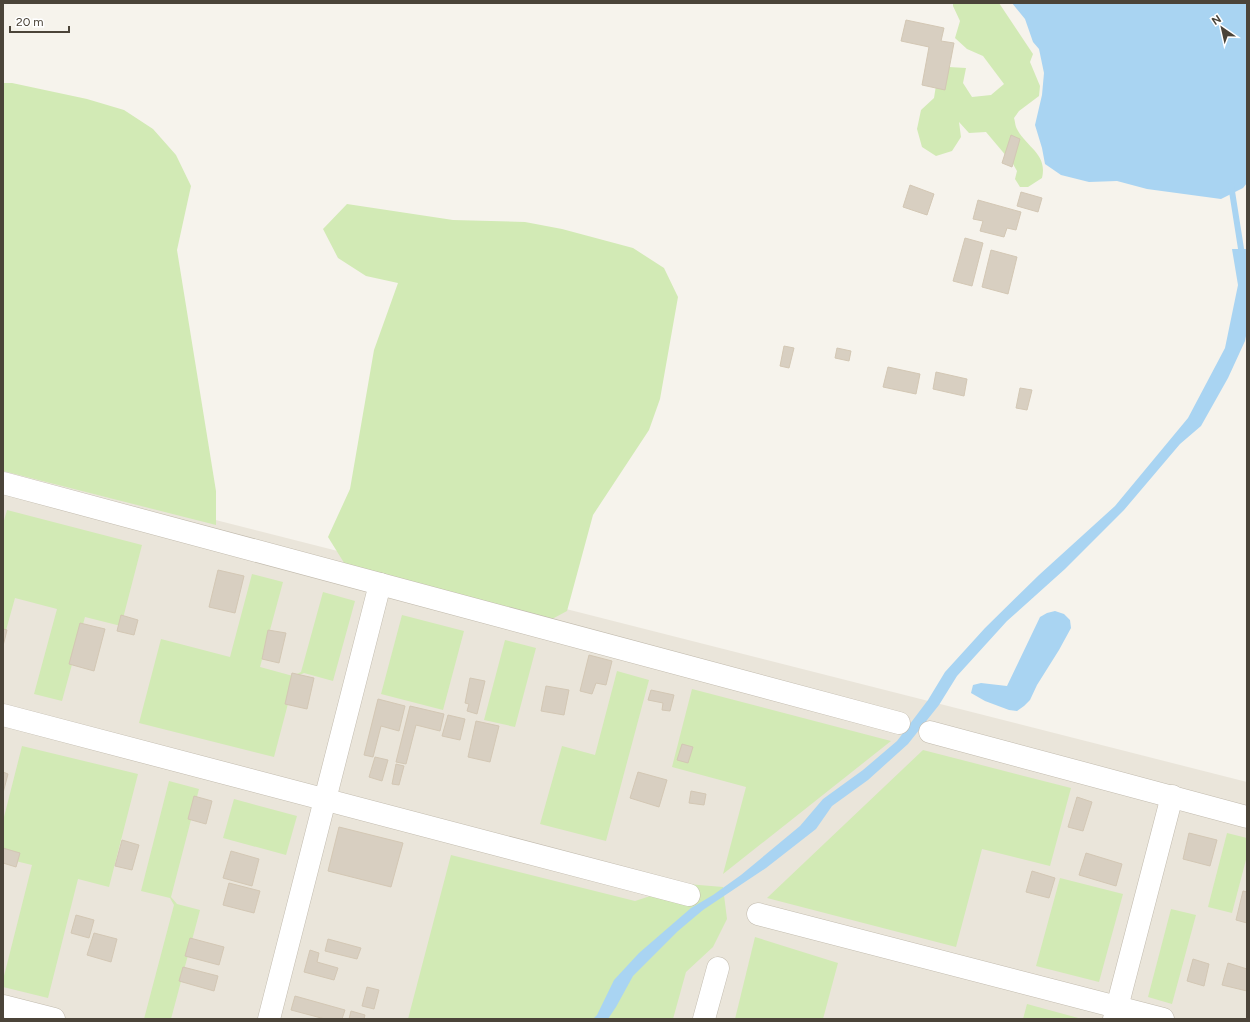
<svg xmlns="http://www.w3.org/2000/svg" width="1250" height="1022" font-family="Figtree,sans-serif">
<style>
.residential{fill:#eae5da}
.green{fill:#d2eab5}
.water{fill:#a9d4f2}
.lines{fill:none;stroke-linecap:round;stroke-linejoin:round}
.stream{stroke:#a9d4f2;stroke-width:6}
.building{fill:#d8cfc1;stroke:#d3c7b4}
.minor-casing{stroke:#c2bbae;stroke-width:23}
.minor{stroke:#fff;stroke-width:22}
</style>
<rect width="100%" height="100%" fill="#f6f3ec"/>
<!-- residential -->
<path class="residential" d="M3,466L1247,782V1019H3Z"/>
<!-- green -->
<g class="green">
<path d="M953,3H999L1033,54L1030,62L1040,86L1039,96L1019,111L1014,118C1015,121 1015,124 1016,127C1025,147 1048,153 1042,178L1028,187H1020L1015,179L1017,171L1013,164L986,132L969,133L959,122L961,137L952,151L936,156L922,147L917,129L921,110L934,98L937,79L949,67L966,68L963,83L972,97L991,95L1004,84L983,56L967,49L955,38L960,21L953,6Z"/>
<path d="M3,83H12L87,99L124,110L153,129L176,155L191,186L177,250L216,491V525L3,471Z"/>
<path d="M347,204L453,220L525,222L562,229L633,248L664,268L678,297L660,399L649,430L593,515L567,611L539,626L346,566L328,537L350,489L374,350L398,283L366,276L338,258L323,229Z"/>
<path d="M7,510L142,545L121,626L85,617L62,701L34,694L57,609L15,598L3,641V524Z"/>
<path d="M252,574L283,582L260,667L293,676L301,672L323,592L355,601L333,681L304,673L295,677L274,757L139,723L161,639L230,657Z"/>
<path d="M402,615L464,631L443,710L381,694Z"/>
<path d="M505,640L536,648L515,727L484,720Z"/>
<path d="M617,671L649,680L606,841L540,824L562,746L595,755Z"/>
<path d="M692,689L891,741L723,874L746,787L672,767Z"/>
<path d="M22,746L138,774L109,887L78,879L48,998L3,987V980L32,865L3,858V821Z"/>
<path d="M923,750L1071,788L1050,866L982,849L956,947L767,898Z"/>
<path d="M169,781L199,789L171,897L177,904L200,910L171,1019H144L174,905L170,898L141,891Z"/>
<path d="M234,799L297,816L286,855L223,838Z"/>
<path d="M1227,833L1247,838V856L1232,913L1208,907Z"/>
<path d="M451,855L635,901L687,884L723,887L727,919L713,947L686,972L673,1019H408Z"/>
<path d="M1060,878L1123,894L1099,982L1036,966Z"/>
<path d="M1171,909L1196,915L1172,1004L1148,997Z"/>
<path d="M755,937L838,963L823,1019H735Z"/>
<path d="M1027,1004L1082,1019H1023Z"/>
</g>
<!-- water -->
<g class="water">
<path d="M1012,3H1247V183L1243,188L1221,199L1147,189L1117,181L1089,182L1061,175L1045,164L1042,148L1035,125L1042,95L1044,73L1039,49L1033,42L1025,19Z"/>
<path d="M1232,249H1247V331L1245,341L1228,378L1201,426L1180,444L1124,510L1065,569L1007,621L957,676L939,705L908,744L868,780L832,806L816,829L766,868L703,910L678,931L633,976L616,1007L608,1019H593L597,1015L614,980L639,953L691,908L713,895L741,875L800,826L823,799L863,770L897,741L928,700L945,672L985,628L1039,575L1115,506L1188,418L1225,348L1238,285Z"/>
<path d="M1055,611L1064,614L1070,620L1071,628L1059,650L1037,685L1030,700L1024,706L1017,711L1009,710L985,701L971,693L973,685L981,683L1007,686L1040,617L1047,613Z"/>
</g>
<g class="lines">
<!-- stream -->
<path class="stream" d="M1231,185L1242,255"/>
</g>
<!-- building -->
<g class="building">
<path d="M906,20L944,28L941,41L954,43L945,90L922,85L929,47L901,41Z"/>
<path d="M1011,135L1020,139L1012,167L1002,163Z"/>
<path d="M910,185L934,194L927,215L903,207Z"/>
<path d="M1021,192L1042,198L1038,212L1017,206Z"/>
<path d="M978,200L1021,212L1016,230L1007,228L1004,237L980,231L983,221L973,219Z"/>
<path d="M965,238L983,243L972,286L953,281Z"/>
<path d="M991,250L1017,257L1008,294L982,287Z"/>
<path d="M784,346L794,348L789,368L780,366Z"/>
<path d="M837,348L851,351L849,361L835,358Z"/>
<path d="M888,367L920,374L916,394L883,387Z"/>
<path d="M936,372L967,379L964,396L933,389Z"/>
<path d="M1020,388L1032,390L1027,410L1016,408Z"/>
<path d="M218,570L244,576L235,613L209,607Z"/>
<path d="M121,615L138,620L134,635L117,631Z"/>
<path d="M80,623L105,629L94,671L69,664Z"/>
<path d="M3,629L7,630L3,646Z"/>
<path d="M268,630L286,633L279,663L262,659Z"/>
<path d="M589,655L612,661L606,685L596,683L592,694L580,691Z"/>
<path d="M292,673L314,678L307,709L285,704Z"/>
<path d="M470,678L485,681L477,714L467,711L469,704L465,703Z"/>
<path d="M546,686L569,690L564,715L541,711Z"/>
<path d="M651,690L674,695L670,711L662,710L663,703L648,700Z"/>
<path d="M378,699L405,706L399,731L381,726L373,757L364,755Z"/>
<path d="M410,706L444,714L440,731L416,725L406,764L396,762Z"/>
<path d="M448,715L465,719L460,740L442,736Z"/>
<path d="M476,721L499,726L490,762L468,757Z"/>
<path d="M682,744L693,747L688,763L677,760Z"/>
<path d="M375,757L388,760L382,781L369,777Z"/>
<path d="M396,764L404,766L399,785L392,784Z"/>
<path d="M3,772L8,774L3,793Z"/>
<path d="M638,772L667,780L659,807L630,798Z"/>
<path d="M691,791L706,794L704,805L689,803Z"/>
<path d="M194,796L212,801L206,824L188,819Z"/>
<path d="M1077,797L1092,802L1083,831L1068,827Z"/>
<path d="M339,827L403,843L391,887L328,871Z"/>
<path d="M1189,833L1217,840L1210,866L1183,859Z"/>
<path d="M122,840L139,845L132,870L115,866Z"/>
<path d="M3,848L20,853L16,867L3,863Z"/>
<path d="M231,851L259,859L252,886L223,878Z"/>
<path d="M1086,853L1122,864L1116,886L1079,875Z"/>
<path d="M1032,871L1055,878L1049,898L1026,892Z"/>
<path d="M229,883L260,891L254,913L223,905Z"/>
<path d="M1243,891L1247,892V923L1236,920Z"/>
<path d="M76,915L94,920L89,938L71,933Z"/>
<path d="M94,933L117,939L111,962L87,955Z"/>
<path d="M190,938L224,947L219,965L185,956Z"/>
<path d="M328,939L361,948L357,959L325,951Z"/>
<path d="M310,950L319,953L317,962L338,968L334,980L304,972Z"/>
<path d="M1193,959L1209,964L1204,986L1187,981Z"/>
<path d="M1228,963L1247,969V991L1222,985Z"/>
<path d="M183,967L218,976L214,991L179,981Z"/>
<path d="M367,987L379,990L374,1009L362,1006Z"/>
<path d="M295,996L345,1010L342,1019H325L291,1010Z"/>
<path d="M351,1011L365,1015L364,1019H349Z"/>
</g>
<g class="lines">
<defs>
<g id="minor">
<path d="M3,483L899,723"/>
<path d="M3,715L689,895"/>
<path d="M930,732L1247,817"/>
<path d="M758,914L1163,1019"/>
<path d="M3,1006L54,1019"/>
<path d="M269,1019L380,584"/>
<path d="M704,1019L718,968"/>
<path d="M1114,1019L1172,796"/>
</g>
</defs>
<!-- minor casing -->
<use href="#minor" class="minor-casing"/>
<!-- minor -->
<use href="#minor" class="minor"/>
</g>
<!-- border -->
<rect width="1250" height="1022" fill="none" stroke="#4b4439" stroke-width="8"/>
<!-- north arrow -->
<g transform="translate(1222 28) rotate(326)" stroke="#ffffff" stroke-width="3" paint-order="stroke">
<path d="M0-3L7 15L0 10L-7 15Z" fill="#4b4439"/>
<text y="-6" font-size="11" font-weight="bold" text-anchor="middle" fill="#4b4439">N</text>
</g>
<!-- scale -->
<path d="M10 26v6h59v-6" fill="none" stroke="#4b4439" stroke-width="2"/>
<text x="16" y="26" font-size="12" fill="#4b4439" stroke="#ffffff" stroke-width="3" paint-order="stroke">20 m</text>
</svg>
